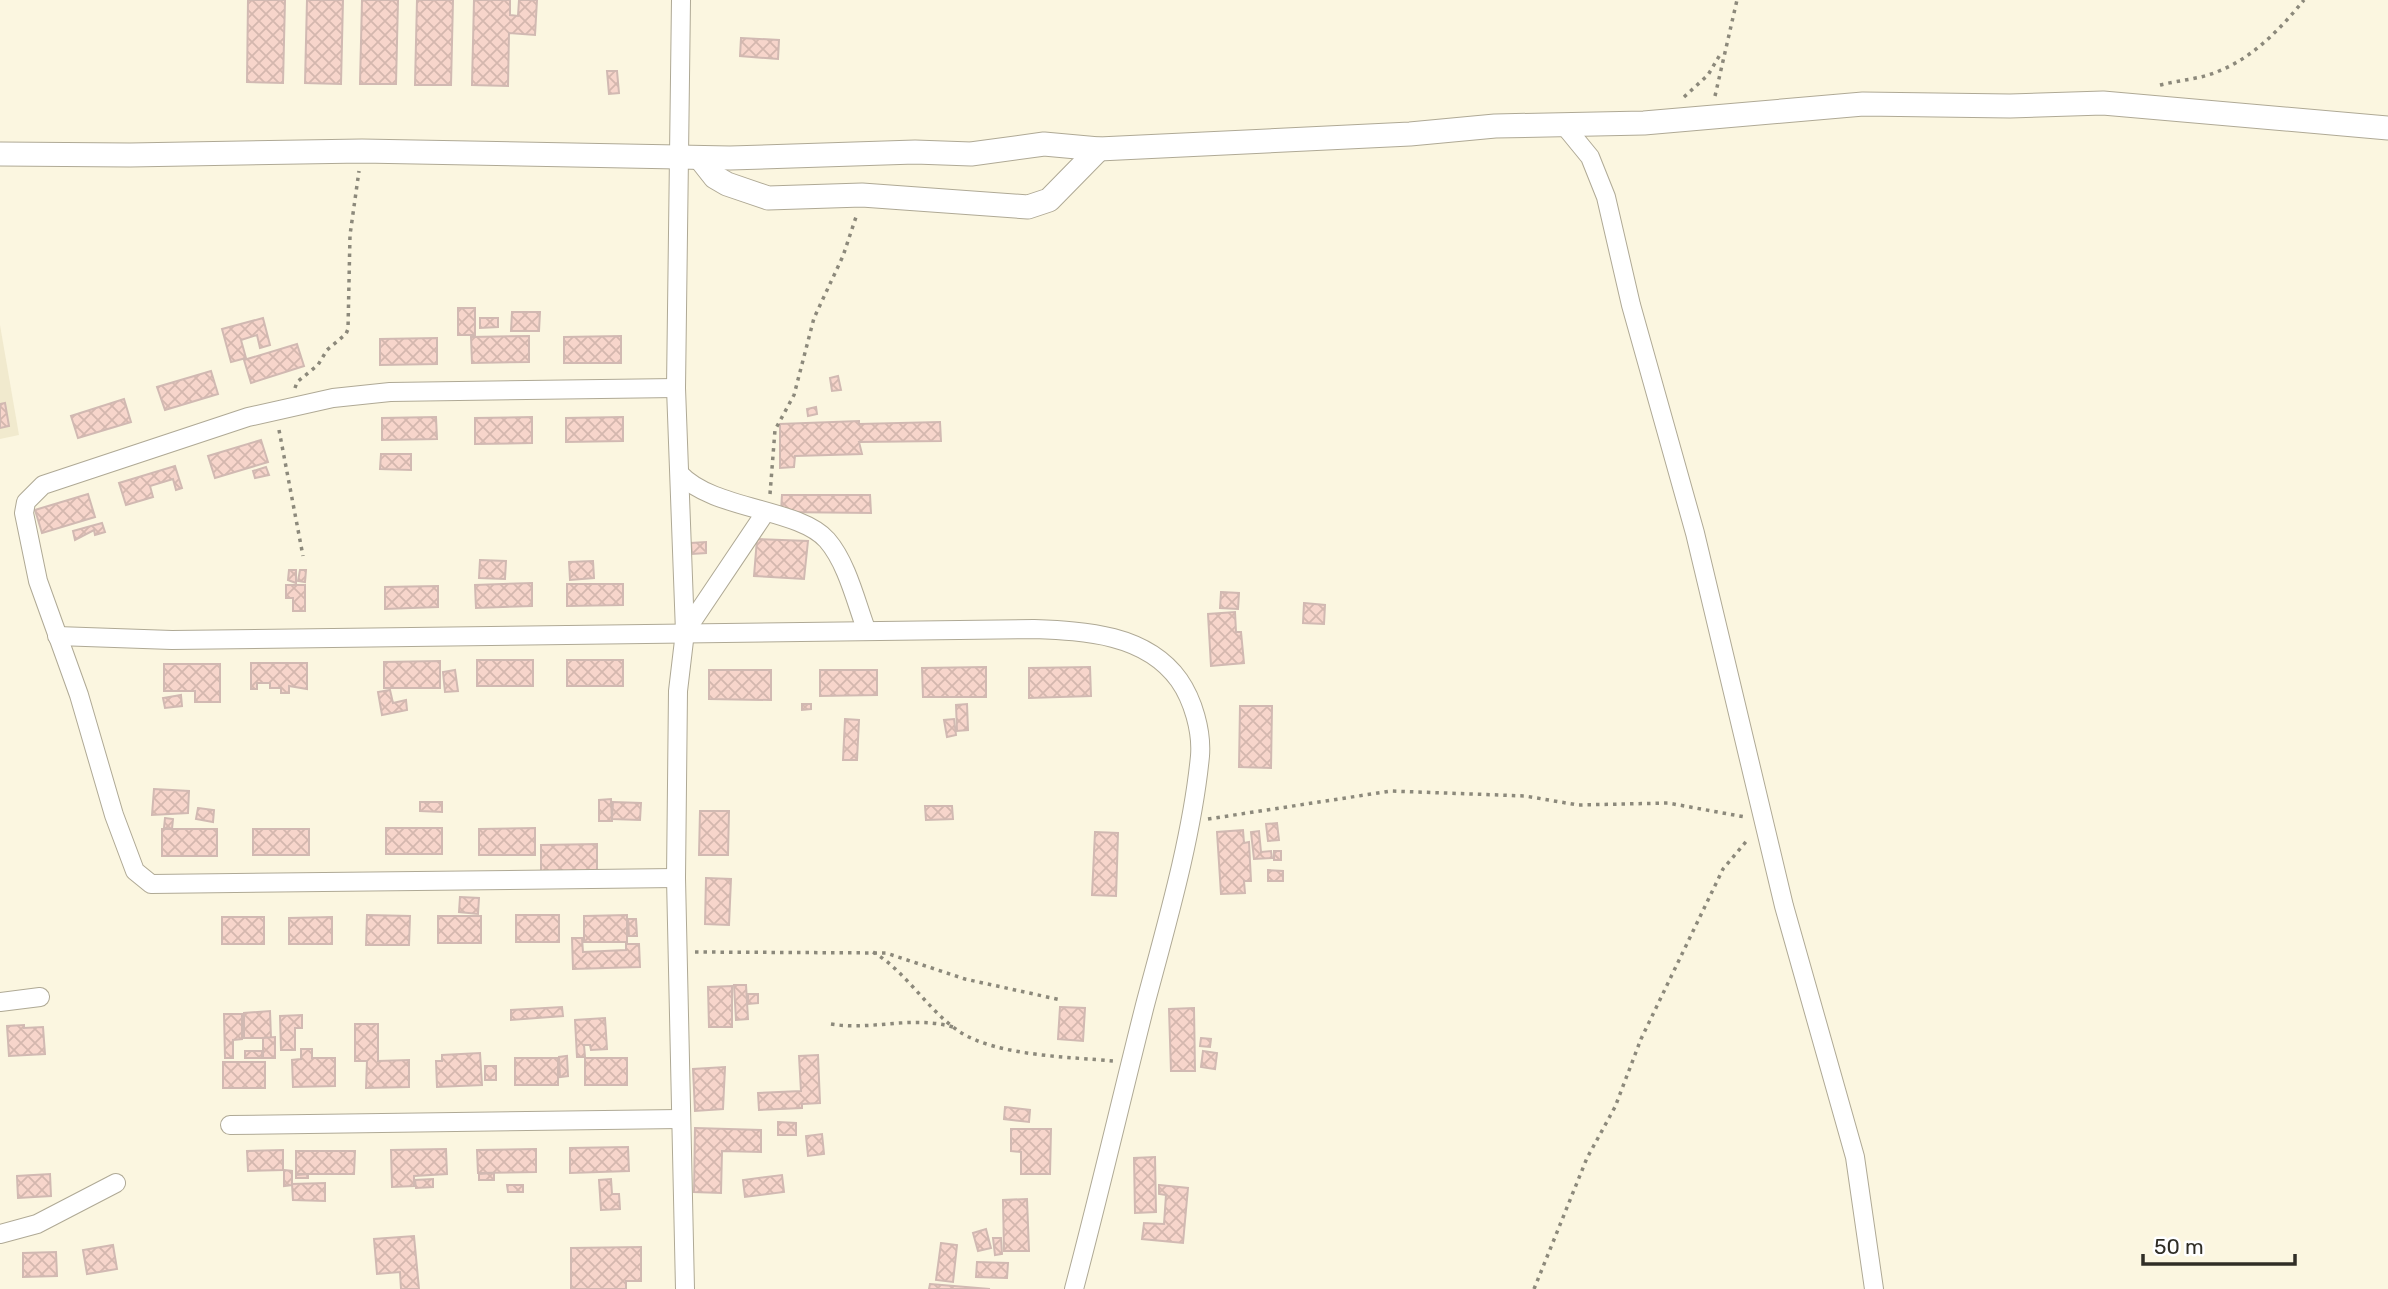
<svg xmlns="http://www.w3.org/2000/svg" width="2388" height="1289" font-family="Rubik,sans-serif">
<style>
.built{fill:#f1eace}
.building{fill:url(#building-cross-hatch);stroke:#d1b9b2;stroke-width:2}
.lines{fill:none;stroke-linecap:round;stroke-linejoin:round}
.minor-casing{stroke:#afa995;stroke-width:20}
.tertiary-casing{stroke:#afa995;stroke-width:25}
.path{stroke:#8c897b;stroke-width:3.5;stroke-dasharray:3.5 5;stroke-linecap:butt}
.minor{stroke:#fff;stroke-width:18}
.tertiary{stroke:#fff;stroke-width:23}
</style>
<defs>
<pattern id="building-cross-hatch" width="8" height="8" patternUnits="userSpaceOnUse" patternTransform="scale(1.75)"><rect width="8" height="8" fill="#f7d5cb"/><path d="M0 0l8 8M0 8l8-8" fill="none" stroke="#d4b7ae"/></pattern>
</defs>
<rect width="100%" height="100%" fill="#fbf6e0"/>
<!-- built -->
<path class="built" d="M0,325L19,435L0,439Z"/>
<!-- building -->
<g class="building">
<path d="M248,0H285L283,83L247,82Z"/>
<path d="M307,0H343L341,84L305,83Z"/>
<path d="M362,0H398L396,84H360Z"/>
<path d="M417,0H453L451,85H415Z"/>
<path d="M474,0H510V15L518,16L519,0H537L535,35L509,33L508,86L472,85Z"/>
<path d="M741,38L779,40L778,59L740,56Z"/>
<path d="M607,71H617L619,93L609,94Z"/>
<rect x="458" y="308" width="17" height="27"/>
<path d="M512,312H540L539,331H511Z"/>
<path d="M263,318L270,345L260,348L257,335L241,340L246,358L231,362L222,329Z"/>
<path d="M480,318H498V327L480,328Z"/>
<path d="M529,336V362L472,363L471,337Z"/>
<path d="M621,336V363H564V337Z"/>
<path d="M437,338V364L380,365V339Z"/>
<path d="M297,344L304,366L251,383L244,360Z"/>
<path d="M211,371L218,394L165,410L157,387Z"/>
<path d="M838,376L841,390L832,391L830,378Z"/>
<path d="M124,399L131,422L78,438L71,416Z"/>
<path d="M5,403L9,426L0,428V404Z"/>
<path d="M816,407L817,414L808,416L807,409Z"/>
<path d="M436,417L437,439L382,440V418Z"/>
<path d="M532,417V443L475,444V418Z"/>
<path d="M623,417V441L566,442V418Z"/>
<path d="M859,421V424L940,422L941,441L859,442L862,454L795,456L794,467L780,468V424Z"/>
<path d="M261,440L268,462L215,478L208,456Z"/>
<path d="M381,454H411V470L380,469Z"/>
<path d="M175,466L182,488L176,490L173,479L150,486L153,497L126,505L119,483Z"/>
<path d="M266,467L269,475L255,478L253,471Z"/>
<path d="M88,494L95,517L42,533L35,510Z"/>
<path d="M782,495H870L871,513L781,512Z"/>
<path d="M102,523L105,532L95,535L94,530L75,540L73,531Z"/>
<path d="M757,539L808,541L804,579L754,576Z"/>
<path d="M706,542V553L692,554L691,543Z"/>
<path d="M480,560L506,561L505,579L479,578Z"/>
<path d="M593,561L594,578L570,580L569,562Z"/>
<path d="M289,570H296V583L288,580Z"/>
<path d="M300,570H306L305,582L298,581Z"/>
<path d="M532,583V606L476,608L475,585Z"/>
<path d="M567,584H623V605L567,606Z"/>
<path d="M286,585H305V611H293V598H286Z"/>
<path d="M438,586V607L385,609V587Z"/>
<path d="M1221,592L1239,593L1238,609L1220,608Z"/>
<path d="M1304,603L1325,605L1324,624L1303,623Z"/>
<path d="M1235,612L1236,632H1241L1244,663L1211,666L1208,614Z"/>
<rect x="477" y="660" width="56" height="26"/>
<rect x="567" y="660" width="56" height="26"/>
<path d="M440,661V688H384V662Z"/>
<path d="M251,663H307V689L289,686V693H281V688H270V683H257V689H251Z"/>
<path d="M164,664H220V702H195V691H164Z"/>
<path d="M986,667V697H923L922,668Z"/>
<path d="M1090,667L1091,696L1029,698V668Z"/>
<path d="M455,670L458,691L445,692L443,672Z"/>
<path d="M709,670H771V700L709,699Z"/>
<path d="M820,670H877V695L820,696Z"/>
<path d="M390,690L393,703L406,700L407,710L382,715L378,692Z"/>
<path d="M181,695L182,706L165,708L163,698Z"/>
<path d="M802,704H811V709L802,710Z"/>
<path d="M967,704L968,730L957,731L956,705Z"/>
<path d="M1240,706H1272L1271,768L1239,767Z"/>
<path d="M845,719L859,720L857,760H843Z"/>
<path d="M954,719L956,735L947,737L944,720Z"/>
<path d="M154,789L189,791L188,813L152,815Z"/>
<path d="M611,799L612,821H599V800Z"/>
<path d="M420,802H442V812L420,811Z"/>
<path d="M613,802L641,803L640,820L612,819Z"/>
<path d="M925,806H952L953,819L926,820Z"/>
<path d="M198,808L214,810L213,822L196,819Z"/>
<path d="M700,811H729L728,855H699Z"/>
<path d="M165,818L173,819L172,829L164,828Z"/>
<path d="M1277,823L1279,840L1268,841L1266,824Z"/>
<rect x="386" y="828" width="56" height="26"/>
<path d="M535,828V855H479V829Z"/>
<rect x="162" y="829" width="55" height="27"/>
<rect x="253" y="829" width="56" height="26"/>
<path d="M1243,830L1244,843L1249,842L1251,881H1244L1245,893L1221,894L1217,832Z"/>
<path d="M1259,831L1261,852L1271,851L1272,858L1254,859L1251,832Z"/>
<path d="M1095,832L1118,833L1116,896L1092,895Z"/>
<path d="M597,844V871H541V845Z"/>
<rect x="1274" y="851" width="7" height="9"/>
<path d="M1268,870L1283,871V881H1268Z"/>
<path d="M706,878L731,879L729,925L705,924Z"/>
<path d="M460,897L479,898L478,914L459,912Z"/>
<path d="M367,915L410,916L409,945H366Z"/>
<rect x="516" y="915" width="43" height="27"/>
<path d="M627,915V942H584V916Z"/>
<rect x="438" y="916" width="43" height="27"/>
<rect x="222" y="917" width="42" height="27"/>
<path d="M332,917V944H289V918Z"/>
<path d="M628,919H636L637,936H629Z"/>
<path d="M572,938H582L583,952L626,950V944H639L640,967L573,969Z"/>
<path d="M734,985H746L748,1019L736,1020Z"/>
<path d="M732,986V1027H709L708,987Z"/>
<path d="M748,994H758V1003L748,1004Z"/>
<path d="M562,1007L563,1016L511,1020V1010Z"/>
<path d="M1060,1007L1085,1008L1083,1041L1058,1039Z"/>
<path d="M1194,1008L1195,1071H1171L1169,1009Z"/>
<path d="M270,1011L271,1038H244V1013Z"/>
<path d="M224,1014H242V1039L233,1040V1058H225Z"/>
<path d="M302,1015V1028H295V1050H281L280,1016Z"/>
<path d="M605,1018L607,1049L591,1050L590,1045H584L585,1057H577L575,1020Z"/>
<path d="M355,1024H378V1061L409,1060V1087L366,1088L367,1061H355Z"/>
<path d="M24,1025V1028L43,1027L45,1054L9,1056L7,1026Z"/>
<path d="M275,1037V1058H263V1038Z"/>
<path d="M1201,1038L1211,1039L1210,1047L1200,1046Z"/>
<path d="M301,1049H312V1058H335V1086L293,1087L292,1060L301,1059Z"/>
<rect x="245" y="1051" width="17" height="7"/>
<path d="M1203,1051L1217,1053L1215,1069L1201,1067Z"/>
<path d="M480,1053L482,1085L437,1087L436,1061H442V1055Z"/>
<path d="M818,1055L820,1103L802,1104V1108L759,1110L758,1093L801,1091L799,1056Z"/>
<path d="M567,1056L568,1076L560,1077L559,1057Z"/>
<rect x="515" y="1058" width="43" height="27"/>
<rect x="585" y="1058" width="42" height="27"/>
<rect x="223" y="1062" width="42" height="26"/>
<rect x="485" y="1066" width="11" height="14"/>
<path d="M725,1067L723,1109L695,1111L693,1069Z"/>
<path d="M1005,1107L1030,1110L1029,1122L1004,1119Z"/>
<path d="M778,1122L796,1123V1135H778Z"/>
<path d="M695,1128L761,1130V1152L722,1151L721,1193L694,1192Z"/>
<path d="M1011,1129H1051L1050,1174H1021V1152L1011,1151Z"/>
<path d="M822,1134L824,1154L808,1156L806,1136Z"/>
<path d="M628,1147L629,1171L570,1173V1148Z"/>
<path d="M446,1149L447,1174L414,1176V1186L392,1187L391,1150Z"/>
<path d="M536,1149V1172L478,1173L477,1150Z"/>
<path d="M283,1150V1170L248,1171L247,1151Z"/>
<path d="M296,1151H355L354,1174H296Z"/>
<path d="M1155,1157L1156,1212L1135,1213L1134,1158Z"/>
<path d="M284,1170L292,1171V1185L284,1186Z"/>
<path d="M494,1173V1180H479V1174Z"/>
<path d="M50,1174L51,1196L18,1198L17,1176Z"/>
<path d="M308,1174V1178H296V1175Z"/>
<path d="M782,1175L784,1192L745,1197L743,1180Z"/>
<path d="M433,1179V1187L416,1188L415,1180Z"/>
<path d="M611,1179L612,1194H619L620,1209L601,1210L599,1180Z"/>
<path d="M325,1183V1201L293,1200L292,1184Z"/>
<path d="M507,1185H523V1192H508Z"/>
<path d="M1159,1185L1188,1188L1183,1243L1142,1239L1144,1223L1164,1224L1166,1195L1159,1194Z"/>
<path d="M1027,1199L1029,1251H1004L1003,1200Z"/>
<path d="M986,1229L991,1248L978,1251L973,1233Z"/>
<path d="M414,1236L419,1289H401L400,1272L377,1274L374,1239Z"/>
<path d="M993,1238H1001L1002,1254L995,1255Z"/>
<path d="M941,1243L957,1245L953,1282L936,1280Z"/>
<path d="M113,1245L117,1269L87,1274L83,1250Z"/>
<path d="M641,1247V1281H626V1289H571V1248Z"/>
<path d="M56,1252L57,1276L23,1277V1253Z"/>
<path d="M977,1262L1008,1263L1007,1278L976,1277Z"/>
<path d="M930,1284L990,1289H929Z"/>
</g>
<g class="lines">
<defs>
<g id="minor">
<path d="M681,0L676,388L685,632L678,691L676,878L685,1289"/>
<path d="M1563,124L1590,157L1606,197L1631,305L1695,533L1784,906L1855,1157L1874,1289"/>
<path d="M676,388L390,392L333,398L248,417L43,485L26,502L24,513L38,581L79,695L114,815L135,871L151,884L676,878"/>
<path d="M680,474C713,510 799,508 827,540C847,563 856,602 866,629"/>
<path d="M685,632L765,513"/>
<path d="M57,636L172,640L1034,629C1085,631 1146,634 1179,680C1193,700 1202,731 1200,756C1192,838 1166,926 1145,1005C1121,1100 1099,1195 1074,1289"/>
<path d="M0,1002L40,997"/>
<path d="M230,1125L680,1119"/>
<path d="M0,1234L37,1224L116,1183"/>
</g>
<g id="tertiary">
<path d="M0,154L130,155L362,151L730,158L915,152L971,154L1044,144L1099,149L1410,134L1495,126L1644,123L1863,104L2010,106L2103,103L2388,128"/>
<path d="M700,158L715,177L727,184L768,198L862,195L1028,207L1049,200L1099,149"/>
</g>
</defs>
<!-- minor casing -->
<use href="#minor" class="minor-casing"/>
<!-- tertiary casing -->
<use href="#tertiary" class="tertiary-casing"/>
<!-- path -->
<g class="path">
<path d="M2160,85C2180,80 2201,79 2219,71C2254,57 2281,28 2304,0"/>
<path d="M1715,96L1737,0"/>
<path d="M1684,97L1708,75L1721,53"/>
<path d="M295,388L297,382L318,365L327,350L346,334L348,329L350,235L359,171"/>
<path d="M279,430L303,556"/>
<path d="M770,494L775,430L794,395L814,318L843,256L857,214"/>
<path d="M1208,819L1391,791L1525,796L1578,805L1668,803L1745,817"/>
<path d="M695,952L886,953L965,979L1061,1000"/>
<path d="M873,952C907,972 927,1010 960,1032C997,1056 1070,1057 1113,1061"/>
<path d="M831,1024C873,1031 911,1015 953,1027"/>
<path d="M1534,1289L1587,1158L1615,1107L1641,1039L1723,869L1749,838"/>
</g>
<!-- minor -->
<use href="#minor" class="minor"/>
<!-- tertiary -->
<use href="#tertiary" class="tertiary"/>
</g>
<!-- scale -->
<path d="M2143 1254v10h152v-10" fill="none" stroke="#302e26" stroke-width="3.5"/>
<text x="2154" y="1254" font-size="21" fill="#302e26" stroke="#ffffff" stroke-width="5" paint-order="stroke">50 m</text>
</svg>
